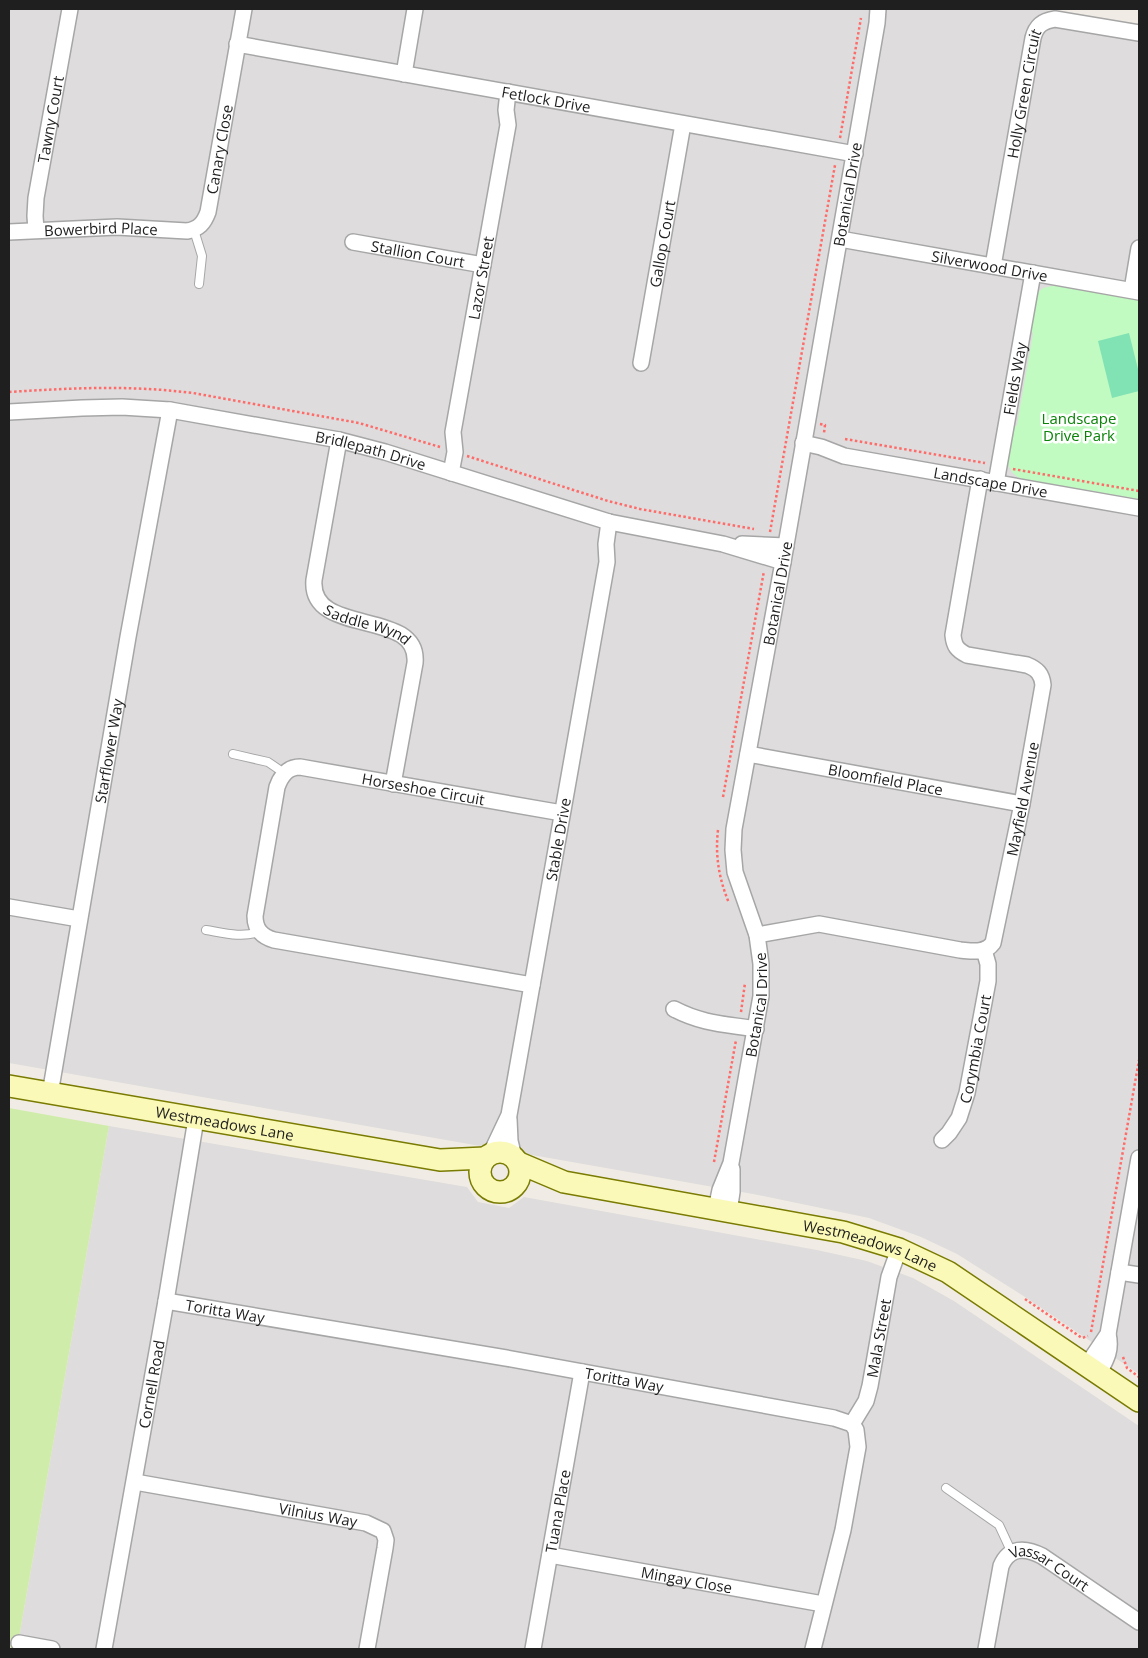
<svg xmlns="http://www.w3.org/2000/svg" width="1148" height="1658" font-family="'Open Sans',sans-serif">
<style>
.residential{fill:#dedcdc}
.grass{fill:#d0ecaa}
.park{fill:#c2fbc2}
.pitch{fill:#81e2b4}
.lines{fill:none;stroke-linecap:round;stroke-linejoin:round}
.lane-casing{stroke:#a6a6a6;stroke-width:10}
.street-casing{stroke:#a6a6a6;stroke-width:18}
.secondary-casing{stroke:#797b02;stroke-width:24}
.path{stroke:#fe6b69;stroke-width:2.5;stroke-dasharray:2.5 2.5;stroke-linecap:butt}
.lane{stroke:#fff;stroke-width:8}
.street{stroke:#fff;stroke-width:15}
.secondary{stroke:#fbf9b8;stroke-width:21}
.labels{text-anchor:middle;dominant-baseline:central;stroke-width:5;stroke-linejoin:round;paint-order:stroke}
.street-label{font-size:15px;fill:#1f1f1f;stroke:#fff}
.park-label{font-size:15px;fill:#098308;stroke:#fff}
</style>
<rect width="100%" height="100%" fill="#f0ece5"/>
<!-- residential -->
<g class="residential">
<path d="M9,9H1040L1139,26V1374L1025,1297L957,1254L921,1237L869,1218L753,1194L9,1063Z"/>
<path d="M109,1126L467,1187L478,1202L509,1208L524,1197L817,1250L867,1261L913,1278L954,1301L1139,1426V1649H17Z"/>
</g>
<!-- grass -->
<path class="grass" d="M9,1108L109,1126L17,1649H9Z"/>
<!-- park -->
<path class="park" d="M1057,285L1139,300V499L1022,479C1000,470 1009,447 1011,429L1017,425L1033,334L1030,326L1036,294L1043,288Z"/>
<!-- pitch -->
<path class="pitch" d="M1129,333L1139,373V391L1112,398L1098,341Z"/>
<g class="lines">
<defs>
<g id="lane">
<path d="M194,230L202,256L199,284"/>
<path d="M233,754L268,762L284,773"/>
<path d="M206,930C224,933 242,938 259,932"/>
<path d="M946,1488L999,1525L1012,1553"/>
</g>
<g id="street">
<path id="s1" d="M237,44L855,154"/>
<path d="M404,74L415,9"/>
<path id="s2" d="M36,230L35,216L36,198L70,9"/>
<path id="s3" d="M9,232L117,227L187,231C199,229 204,223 208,212L244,9"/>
<path id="s4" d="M840,239L1139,292"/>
<path id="s5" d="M353,242L483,265"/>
<path id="s6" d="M993,266L1033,38C1036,26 1042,21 1055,19L1139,33"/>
<path d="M1132,290L1139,248"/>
<path id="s7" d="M641,363L683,124"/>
<path id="s8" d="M9,412L82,408L122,407L170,410L339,440L385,452L609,522L723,544L783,562"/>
<path id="s9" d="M339,440L314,580C309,638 420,607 415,663L393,784"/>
<path id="s10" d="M803,443L821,447L844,456L1139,508"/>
<path id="s11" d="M451,473L455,452L453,432L508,125L506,110L508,92"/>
<path id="s12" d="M996,483L1033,273"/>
<path d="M742,544L786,546"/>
<path id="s13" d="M748,754L1022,804"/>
<path d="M9,907L79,919"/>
<path id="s14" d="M757,935L819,924L960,950C972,951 985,954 993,943L1022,804L1043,685C1042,674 1037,669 1027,665L967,655C957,650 954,646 953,635L980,479"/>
<path id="s15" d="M532,985L274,940C261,936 255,929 255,916L277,787C281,776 287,767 300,767L562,813"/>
<path d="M674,1009C703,1024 725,1024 756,1029"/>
<path id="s16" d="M50,1094L128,637L170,410"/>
<path d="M509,1119L510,1141L514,1157"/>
<path id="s17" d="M942,1140L949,1133L959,1118L967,1093L988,981V964L984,950"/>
<path id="s18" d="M491,1153L509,1115L607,562L606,544L609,522"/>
<path id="s19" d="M716,1209L720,1190L731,1163L761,996V964L757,935L735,872L733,850L734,829L783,562L877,23L878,9"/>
<path d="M729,1212L732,1192V1169"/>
<path d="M1119,1272L1139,1275"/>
<path id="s20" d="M166,1301L506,1358L834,1418L852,1424L856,1430L858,1447L843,1530L813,1649"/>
<path d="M1087,1365L1108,1334L1139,1158"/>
<path d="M1099,1373C1106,1360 1112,1350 1108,1334"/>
<path id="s21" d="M852,1424L866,1401L870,1386L889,1277L899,1249"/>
<path id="s22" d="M135,1482L366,1523L383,1531L386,1540L385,1548L367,1649"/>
<path id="s23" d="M550,1555L823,1604"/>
<path d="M19,1643L52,1649"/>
<path id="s24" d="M104,1649L166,1301L196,1119"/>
<path id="s25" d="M533,1649L582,1372"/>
<path id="s26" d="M986,1649L1001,1566C1009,1547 1025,1547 1042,1556L1139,1622"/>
</g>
<g id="secondary">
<path id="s27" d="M9,1086L440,1160L485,1158"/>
<circle cx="500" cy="1172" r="20"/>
<path id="s28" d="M519,1163L564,1182L843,1232L899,1249L948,1272L1139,1401"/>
</g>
</defs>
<!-- lane casing -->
<use href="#lane" class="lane-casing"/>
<!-- street casing -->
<use href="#street" class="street-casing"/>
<!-- secondary casing -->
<use href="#secondary" class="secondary-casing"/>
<!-- path -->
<g class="path">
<path d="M840,138L861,18"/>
<path d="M9,392C72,388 129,385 193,393L359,423L440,447"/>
<path d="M820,424L825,425L824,433"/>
<path d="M845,439L985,463"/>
<path d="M467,456L608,501L640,509L754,529"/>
<path d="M1013,469L1139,491"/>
<path d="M770,532L835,165"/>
<path d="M723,797L764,571"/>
<path d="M718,830C715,856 719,879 729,903"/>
<path d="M741,1012L745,983"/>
<path d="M714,1162L736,1040"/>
<path d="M1025,1299L1082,1338L1088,1336"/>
<path d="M1091,1332L1139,1060"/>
<path d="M1123,1357L1127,1368L1139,1377"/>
</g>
<!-- lane -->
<use href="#lane" class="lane"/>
<!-- street -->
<use href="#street" class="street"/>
<!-- secondary -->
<use href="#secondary" class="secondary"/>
</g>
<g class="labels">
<!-- street labels -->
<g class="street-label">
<text stroke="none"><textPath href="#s6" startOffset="175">Holly Green Circuit</textPath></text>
<text stroke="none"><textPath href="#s1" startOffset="314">Fetlock Drive</textPath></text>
<text stroke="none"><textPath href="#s2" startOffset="112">Tawny Court</textPath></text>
<text stroke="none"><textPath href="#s3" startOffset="272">Canary Close</textPath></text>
<text stroke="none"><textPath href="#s19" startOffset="1034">Botanical Drive</textPath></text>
<text stroke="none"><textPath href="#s3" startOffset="92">Bowerbird Place</textPath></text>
<text stroke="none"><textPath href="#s7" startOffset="121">Gallop Court</textPath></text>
<text stroke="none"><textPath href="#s5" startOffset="66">Stallion Court</textPath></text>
<text stroke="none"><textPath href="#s4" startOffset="152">Silverwood Drive</textPath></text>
<text stroke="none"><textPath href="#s11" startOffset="198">Lazor Street</textPath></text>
<text stroke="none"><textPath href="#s12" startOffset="106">Fields Way</textPath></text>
<text stroke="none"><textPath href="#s8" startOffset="366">Bridlepath Drive</textPath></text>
<text stroke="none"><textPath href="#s10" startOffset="192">Landscape Drive</textPath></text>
<text stroke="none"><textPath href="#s19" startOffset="629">Botanical Drive</textPath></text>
<text stroke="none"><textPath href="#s9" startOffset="219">Saddle Wynd</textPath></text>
<text stroke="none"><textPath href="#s16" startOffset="348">Starflower Way</textPath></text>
<text stroke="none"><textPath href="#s13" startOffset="140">Bloomfield Place</textPath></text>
<text stroke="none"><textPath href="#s15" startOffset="584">Horseshoe Circuit</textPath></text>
<text stroke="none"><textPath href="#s14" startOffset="389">Mayfield Avenue</textPath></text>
<text stroke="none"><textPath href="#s18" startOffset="322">Stable Drive</textPath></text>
<text stroke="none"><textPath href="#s19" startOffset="209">Botanical Drive</textPath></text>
<text stroke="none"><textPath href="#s17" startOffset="99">Corymbia Court</textPath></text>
<text stroke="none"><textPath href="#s27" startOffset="219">Westmeadows Lane</textPath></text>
<text stroke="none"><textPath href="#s28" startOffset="362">Westmeadows Lane</textPath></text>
<text stroke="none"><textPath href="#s20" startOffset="60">Toritta Way</textPath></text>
<text stroke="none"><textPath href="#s21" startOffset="91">Mala Street</textPath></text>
<text stroke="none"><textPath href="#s20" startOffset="465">Toritta Way</textPath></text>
<text stroke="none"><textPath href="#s24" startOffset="269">Cornell Road</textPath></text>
<text stroke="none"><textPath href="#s25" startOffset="140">Tuana Place</textPath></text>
<text stroke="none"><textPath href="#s22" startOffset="186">Vilnius Way</textPath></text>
<text stroke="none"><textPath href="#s26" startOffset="144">Vassar Court</textPath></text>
<text stroke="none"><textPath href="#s23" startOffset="139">Mingay Close</textPath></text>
</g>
<!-- park labels -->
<g class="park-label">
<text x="1079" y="418">Landscape<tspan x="1079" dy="17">Drive Park</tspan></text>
</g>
</g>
<!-- border -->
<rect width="1148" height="1658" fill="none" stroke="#1f1f1f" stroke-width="20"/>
</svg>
